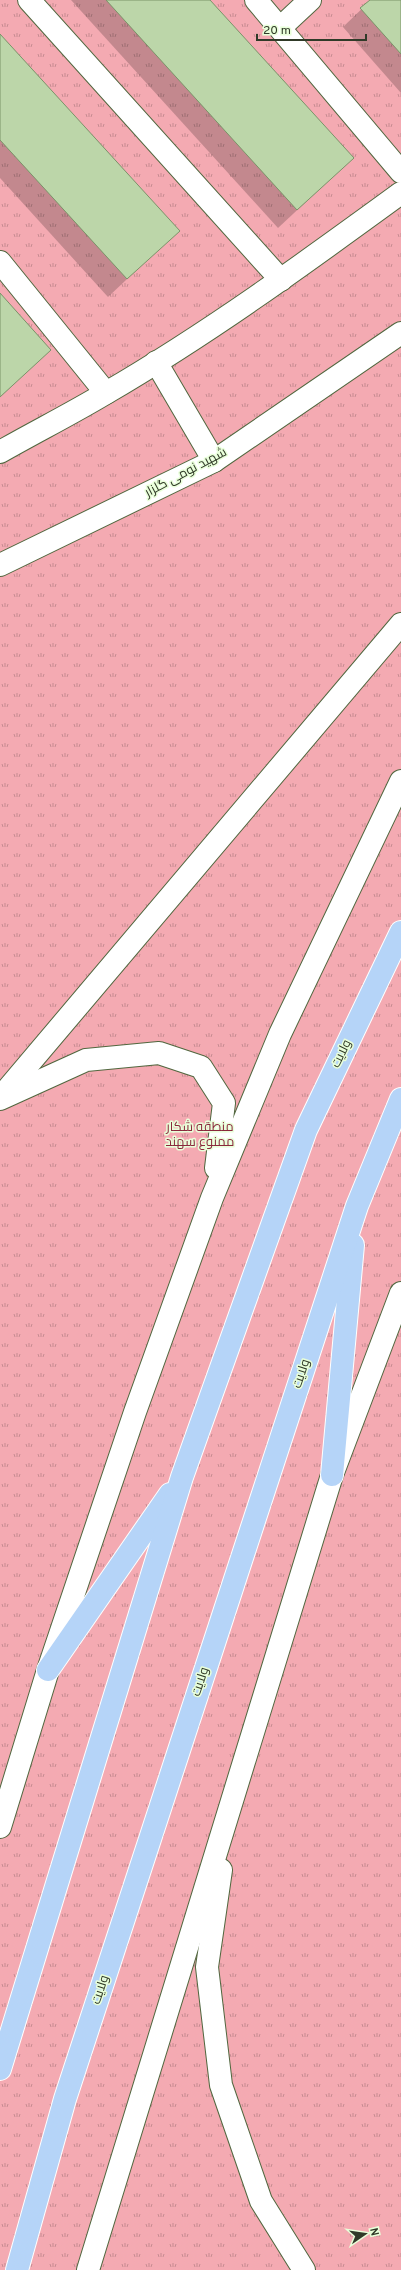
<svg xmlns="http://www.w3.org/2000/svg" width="401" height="2270" font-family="Overpass,Cairo,sans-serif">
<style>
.park{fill:url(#park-tufts)}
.shadow{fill:#0003}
.building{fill:#bcd6a9;stroke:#7b9369}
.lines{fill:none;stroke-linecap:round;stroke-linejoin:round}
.minor-casing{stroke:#51673f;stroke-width:24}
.tertiary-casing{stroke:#51673f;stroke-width:24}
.secondary-casing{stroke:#51673f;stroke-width:24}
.primary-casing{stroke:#fff;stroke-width:24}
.minor{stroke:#fff;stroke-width:22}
.tertiary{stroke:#fff;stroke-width:22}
.secondary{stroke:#fff;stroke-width:22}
.primary{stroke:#b5d4f8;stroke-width:22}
.labels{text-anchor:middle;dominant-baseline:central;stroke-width:3;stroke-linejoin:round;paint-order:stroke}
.street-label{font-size:13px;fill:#303a28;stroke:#e9ffda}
.park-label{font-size:13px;fill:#8a283c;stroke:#e9ffda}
</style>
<defs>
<pattern id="park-tufts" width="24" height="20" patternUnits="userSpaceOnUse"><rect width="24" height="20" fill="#f4aab2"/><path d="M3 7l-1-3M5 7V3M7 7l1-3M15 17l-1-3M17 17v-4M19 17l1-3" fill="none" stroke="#c68b91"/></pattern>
</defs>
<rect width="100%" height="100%" fill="#d8f3c5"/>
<!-- park -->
<rect class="park" x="0" y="0" width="401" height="2270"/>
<!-- shadow -->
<g class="shadow">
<path d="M71,0H208L353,158L278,228Z"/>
<path d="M371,0H401V93L343,27Z"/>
<path d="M0,35L178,231L108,297L0,178Z"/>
<path d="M0,295L50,350L0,397Z"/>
</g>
<!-- building -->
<g class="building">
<path d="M106,0H210L354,158L297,210Z"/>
<path d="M370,0H401V54L360,8Z"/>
<path d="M0,34L180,231L127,279L0,140Z"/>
<path d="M0,293L51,350L0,397Z"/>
</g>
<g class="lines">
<defs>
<g id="minor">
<path d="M29,0L281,280"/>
<path d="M256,0L401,172"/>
<path d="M280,28L310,0"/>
<path d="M0,262L106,393"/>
<path d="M156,362L214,461"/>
<path d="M0,452C35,432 71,414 106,393C209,333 305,263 401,193"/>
<path d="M0,565L214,461L401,333"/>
</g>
<path id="tertiary" d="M0,1098L401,624"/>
<g id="secondary">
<path d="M0,1099L86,1060L159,1053L201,1067L224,1103L216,1168"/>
<path d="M0,1827L48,1670L135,1412L212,1198L280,1034L401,781"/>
<path d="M221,1870L207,1967L221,2085L261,2201L304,2270"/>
<path d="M88,2270L332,1475L401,1293"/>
</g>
<g id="primary">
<path d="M332,1475L353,1245"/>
<path d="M48,1670L170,1494"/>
<path d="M0,2069L182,1477L306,1130L401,932"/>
<path d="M17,2270L65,2099L357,1206L401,1099"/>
</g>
</defs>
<!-- minor casing -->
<use href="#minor" class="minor-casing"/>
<!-- tertiary casing -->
<use href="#tertiary" class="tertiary-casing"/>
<!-- secondary casing -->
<use href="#secondary" class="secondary-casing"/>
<!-- primary casing -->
<use href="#primary" class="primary-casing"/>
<!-- minor -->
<use href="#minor" class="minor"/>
<!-- tertiary -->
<use href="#tertiary" class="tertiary"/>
<!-- secondary -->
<use href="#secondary" class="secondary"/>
<!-- primary -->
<use href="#primary" class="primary"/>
</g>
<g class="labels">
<!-- street labels -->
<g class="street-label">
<text transform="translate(186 473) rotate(-28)">شهید نومی گلزار</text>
<text transform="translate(342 1054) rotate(-64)">ولایت</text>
<text transform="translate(302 1374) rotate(-72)">ولایت</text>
<text transform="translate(201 1682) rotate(-72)">ولایت</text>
<text transform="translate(101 1990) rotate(-72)">ولایت</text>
</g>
<!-- park labels -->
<g class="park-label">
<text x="200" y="1128">منطقه شکار<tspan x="200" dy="15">ممنوع سهند</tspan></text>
</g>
</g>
<!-- north arrow -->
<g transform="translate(365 2234) rotate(77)" stroke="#e9ffda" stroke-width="3" paint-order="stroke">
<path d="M0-3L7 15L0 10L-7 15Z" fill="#303a28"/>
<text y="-6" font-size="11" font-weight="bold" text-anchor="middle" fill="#303a28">N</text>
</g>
<!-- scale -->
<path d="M257 34v6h109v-6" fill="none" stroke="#303a28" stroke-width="2"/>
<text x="263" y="34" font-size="12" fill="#303a28" stroke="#e9ffda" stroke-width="3" paint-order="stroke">20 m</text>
</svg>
